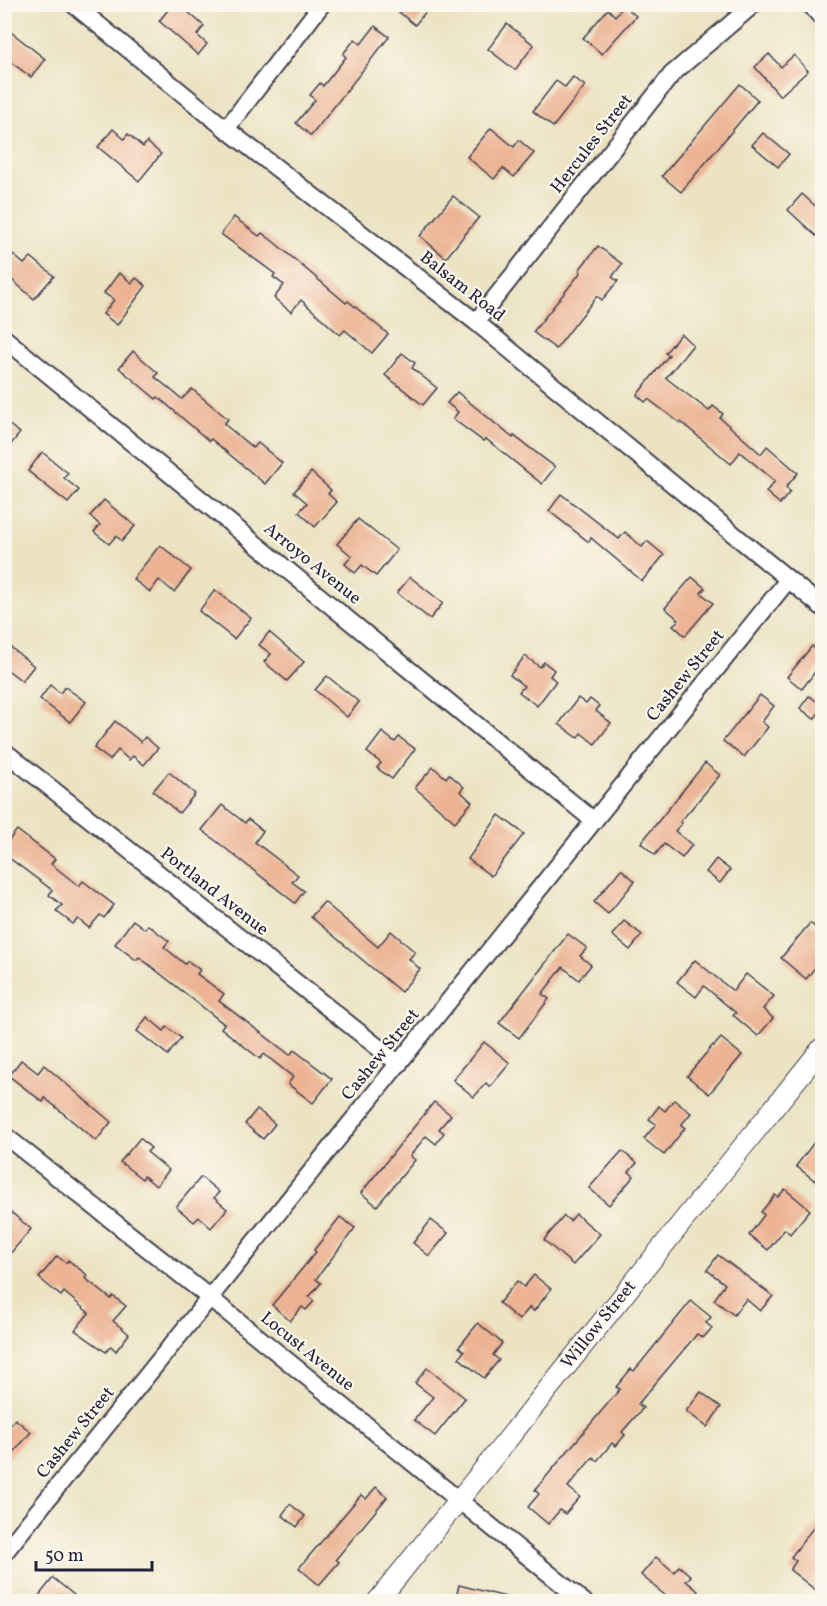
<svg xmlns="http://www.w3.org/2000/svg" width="827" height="1606" font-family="Vollkorn,serif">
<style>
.building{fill:#ecb494}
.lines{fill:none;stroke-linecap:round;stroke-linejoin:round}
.minor-casing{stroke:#403f4f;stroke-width:20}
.tertiary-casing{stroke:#403f4f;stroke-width:22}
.minor{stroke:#fff;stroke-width:16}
.tertiary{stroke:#fff;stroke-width:20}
.labels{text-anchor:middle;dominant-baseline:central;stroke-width:4.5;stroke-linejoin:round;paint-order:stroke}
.street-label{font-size:18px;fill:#22223b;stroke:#fbf7ec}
</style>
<rect width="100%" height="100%" fill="#fbf7ec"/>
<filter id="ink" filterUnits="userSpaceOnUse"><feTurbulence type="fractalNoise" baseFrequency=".0167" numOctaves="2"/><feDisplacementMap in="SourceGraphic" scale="12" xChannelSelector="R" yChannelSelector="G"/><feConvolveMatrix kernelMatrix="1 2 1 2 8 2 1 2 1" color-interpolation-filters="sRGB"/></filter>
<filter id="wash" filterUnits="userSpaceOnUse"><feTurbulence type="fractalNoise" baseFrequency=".008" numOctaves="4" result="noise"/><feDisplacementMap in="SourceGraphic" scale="24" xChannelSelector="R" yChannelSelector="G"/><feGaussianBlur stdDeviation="1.35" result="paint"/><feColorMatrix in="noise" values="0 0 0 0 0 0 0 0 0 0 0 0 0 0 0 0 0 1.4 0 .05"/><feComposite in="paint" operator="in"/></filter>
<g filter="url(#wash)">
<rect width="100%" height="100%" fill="#ece3c3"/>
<g id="blocks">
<!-- building -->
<g class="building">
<path d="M173,4H179L204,26L197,35L207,44L198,55L159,21Z"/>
<path d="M389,4H432L415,25Z"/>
<path d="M624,6L636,16L602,54L583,38L608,9L615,16Z"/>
<path d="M507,24L534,45L515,70L488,49Z"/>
<path d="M375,26L389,37L311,136L296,123L315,100L310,95L320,83L323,86L346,57L343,54L355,39L361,44Z"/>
<path d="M11,32L45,59L31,77L4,57V41Z"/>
<path d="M769,54L781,67L794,55L808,71L780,96L755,67Z"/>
<path d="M573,77L585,86L553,127L533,111L556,81L565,87Z"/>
<path d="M740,84L758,100L681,192L662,176Z"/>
<path d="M491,128L514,147L519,140L534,153L514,177L503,168L494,179L467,157Z"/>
<path d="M113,129L124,139L128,134L143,147L147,142L161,154L139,181L98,147Z"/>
<path d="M763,133L789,154L778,167L752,145Z"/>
<path d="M802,194L822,212V229L816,236L788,210Z"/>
<path d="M453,196L479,217L446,258L420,236Z"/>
<path d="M234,217L259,236L262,233L274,242L346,303L348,301L388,334L372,353L345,330L340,335L301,300L291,312L274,298L284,285L273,277L275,274L221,234Z"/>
<path d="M598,246L622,264L612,277L618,281L602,300L597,296L556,349L533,332L581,272L579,270Z"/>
<path d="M4,247L24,264L31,257L54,276L34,299L4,273Z"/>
<path d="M119,273L132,283L136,278L146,286L117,325L103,314L114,300L104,293Z"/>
<path d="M681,334L693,345L666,378L709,411L713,406L723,414L720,418L761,454L767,446L798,473L786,487L790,492L780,504L766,492L775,481L740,452L731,464L681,422L680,423L648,399L645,402L637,395L669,355L665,353Z"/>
<path d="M133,351L158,373L155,377L182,399L192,389L228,419L224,424L253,448L258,443L282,463L265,484L211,439L209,441L158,397L156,399L119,368Z"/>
<path d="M402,353L415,363L412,368L437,388L423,405L385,375Z"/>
<path d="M457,392L513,438L514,436L555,467L542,484L486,439L483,441L453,419L458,412L447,403Z"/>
<path d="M4,421L20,433L4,453Z"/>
<path d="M42,452L68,473L64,478L79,490L68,503L28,471Z"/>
<path d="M311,472L331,490L328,494L337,502L315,527L299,512L307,503L294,492Z"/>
<path d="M561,494L619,539L625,532L642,547L647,541L664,555L642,581L591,538L589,542L549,511Z"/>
<path d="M104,500L135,526L122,541L116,536L109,544L94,532L100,525L90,516Z"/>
<path d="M358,519L397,550L376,576L362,565L355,573L345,564L352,556L337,544Z"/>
<path d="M160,545L191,570L174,592L159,580L150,592L133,579Z"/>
<path d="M410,577L443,603L430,619L397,593Z"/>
<path d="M692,577L705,588L701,593L713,603L685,636L673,625L679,620L665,608Z"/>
<path d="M215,590L251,618L234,639L199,611Z"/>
<path d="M269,632L304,662L287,681L264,662L271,654L259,645Z"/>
<path d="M4,642L34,666L22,681L4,667Z"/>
<path d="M812,646L822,655V663L802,689L787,677Z"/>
<path d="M525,656L540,667L544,662L554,670L550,676L556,681L537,706L519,692L524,686L510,675Z"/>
<path d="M327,676L359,702L347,717L315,690Z"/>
<path d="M50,685L60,693L65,687L86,702L70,722L40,699Z"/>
<path d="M760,695L774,706L762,722L768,727L744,757L723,741Z"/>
<path d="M809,696L822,705V709L814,719L800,708Z"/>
<path d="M578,698L586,704L590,699L599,706L596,711L611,723L595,744L581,733L578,738L559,724Z"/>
<path d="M115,721L141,742L145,737L158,748L144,765L133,756L129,760L118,750L110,760L94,748Z"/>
<path d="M382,732L395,742L399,737L415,749L392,779L377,768L381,763L367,752Z"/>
<path d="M705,763L720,775L680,822L682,823L675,831L692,845L682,858L664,844L655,855L641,843Z"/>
<path d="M433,767L446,778L449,774L464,787L460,791L472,802L455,822L415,788Z"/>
<path d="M169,772L195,794L179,813L153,791Z"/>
<path d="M222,805L245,823L248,819L263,831L255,842L298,875L292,882L304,891L295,903L202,830Z"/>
<path d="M499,815L524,834L491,876L468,859Z"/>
<path d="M17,830L55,859L51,864L79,886L83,881L114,905L104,918L100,915L89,928L78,919L73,924L56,911L62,905L49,895L52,890L4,854V846Z"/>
<path d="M716,859L730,870L720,883L706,872Z"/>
<path d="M621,869L635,881L608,914L594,902Z"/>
<path d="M324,902L378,947L391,931L415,952L409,959L420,969L401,992L311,917Z"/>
<path d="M133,920L145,929L148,925L169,941L164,947L185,964L188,961L200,970L197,974L224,994L219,1001L290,1055L294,1050L332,1079L313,1103L288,1084L293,1077L264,1054L260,1059L221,1028L224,1024L139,957L136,960L115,944Z"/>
<path d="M624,921L642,935L630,950L612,935Z"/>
<path d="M810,923L822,933V959L806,979L781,958Z"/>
<path d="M568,934L587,948L580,956L591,965L579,980L563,967L542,994L549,999L519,1038L499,1023Z"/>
<path d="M695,960L733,991L746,974L774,996L763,1009L773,1018L758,1036L733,1015L736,1013L704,986L696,997L677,982Z"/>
<path d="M147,1017L164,1031L167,1027L181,1038L168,1055L137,1031Z"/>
<path d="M721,1038L742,1055L709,1094L687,1076L713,1045L714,1046Z"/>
<path d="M484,1042L510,1063L490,1087L486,1083L474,1097L453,1080Z"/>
<path d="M21,1060L38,1073L44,1065L111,1122L96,1141L45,1098L43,1102L9,1076Z"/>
<path d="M674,1100L691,1113L681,1125L685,1128L664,1155L644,1139L656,1124L649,1119L659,1106L665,1111Z"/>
<path d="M434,1102L451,1115L439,1129L444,1133L436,1144L426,1136L410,1156L415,1160L377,1206L361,1193Z"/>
<path d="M257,1109L275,1124L263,1139L245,1124Z"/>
<path d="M822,1132V1186L796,1166Z"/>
<path d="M140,1138L151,1148L147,1152L169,1170L156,1186L144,1176L142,1179L120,1162Z"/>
<path d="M622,1151L637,1163L629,1172L634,1176L609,1205L589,1188Z"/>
<path d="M201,1177L219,1192L214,1198L227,1209L211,1228L199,1217L194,1222L176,1207Z"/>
<path d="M785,1189L810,1210L790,1234L785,1229L768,1250L749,1235L764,1215L761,1212L775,1195L778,1197Z"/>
<path d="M12,1213L31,1229L4,1261V1223Z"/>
<path d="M576,1214L600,1234L573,1265L544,1240L564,1216L570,1221Z"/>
<path d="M340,1217L355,1228L316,1279L321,1283L309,1297L314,1301L306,1310L302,1307L290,1321L272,1305L316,1252L314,1250Z"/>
<path d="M431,1220L448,1233L429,1256L413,1243Z"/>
<path d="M718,1255L773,1296L760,1311L746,1299L734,1315L714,1300L725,1284L707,1270Z"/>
<path d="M57,1256L66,1263L68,1260L87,1275L85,1278L111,1299L113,1296L126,1306L113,1321L129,1334L116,1351L111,1346L106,1352L75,1330L89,1313L64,1292L61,1296L39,1278Z"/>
<path d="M534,1275L551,1289L534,1311L530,1307L519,1320L499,1303L517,1281L524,1287Z"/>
<path d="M691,1301L711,1317L706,1323L712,1328L703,1338L697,1334L638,1404L643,1408L622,1432L625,1435L616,1446L612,1443L597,1461L593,1457L568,1487L580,1497L565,1514L560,1510L548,1524L528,1507L539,1494L535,1490L620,1389L616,1387L631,1369L634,1371Z"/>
<path d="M478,1323L502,1343L493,1355L499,1360L484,1378L459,1358L464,1351L459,1347Z"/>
<path d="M427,1368L465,1398L435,1436L414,1420L433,1397L415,1383Z"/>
<path d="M701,1392L721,1407L707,1427L686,1411Z"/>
<path d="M15,1419L31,1432L4,1464V1433Z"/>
<path d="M376,1487L387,1497L336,1559L339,1562L319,1585L299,1568L361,1495L366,1499Z"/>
<path d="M290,1504L305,1516L297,1527L282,1515Z"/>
<path d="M822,1516V1595L790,1570L796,1561L791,1557Z"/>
<path d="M656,1557L674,1572L679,1566L691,1576L686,1581L698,1591L689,1602H673L641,1575Z"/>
<path d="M53,1578L74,1595L68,1602H34Z"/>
<path d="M459,1585L506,1597V1602H455Z"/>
</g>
</g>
</g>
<g filter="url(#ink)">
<use href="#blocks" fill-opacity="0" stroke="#403f4f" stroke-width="1.5"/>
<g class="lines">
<defs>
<g id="minor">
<path d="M73,4L226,129L476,322L822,607"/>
<path d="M810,4L822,18"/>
<path d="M226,129L322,4"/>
<path d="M476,322L672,74L754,4"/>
<path d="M4,338L594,821"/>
<path d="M4,751L399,1064"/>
<path d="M4,1135L210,1298L584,1602"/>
<path d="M4,1553L788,580"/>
</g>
<path id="tertiary" d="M377,1602L822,1048"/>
</defs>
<!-- minor casing -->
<use href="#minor" class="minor-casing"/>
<!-- tertiary casing -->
<use href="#tertiary" class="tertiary-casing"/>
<!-- minor -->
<use href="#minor" class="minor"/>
<!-- tertiary -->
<use href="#tertiary" class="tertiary"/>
</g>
</g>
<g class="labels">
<!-- street labels -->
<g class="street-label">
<text transform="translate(592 144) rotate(-52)">Hercules Street</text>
<text transform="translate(462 287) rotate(38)">Balsam Road</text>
<text transform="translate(312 564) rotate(39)">Arroyo Avenue</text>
<text transform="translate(686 676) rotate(-51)">Cashew Street</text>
<text transform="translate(214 892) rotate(38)">Portland Avenue</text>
<text transform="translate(381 1055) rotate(-51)">Cashew Street</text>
<text transform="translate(599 1325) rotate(-51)">Willow Street</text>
<text transform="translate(307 1352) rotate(39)">Locust Avenue</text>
<text transform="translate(76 1433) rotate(-51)">Cashew Street</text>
</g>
</g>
<!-- margin -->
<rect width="827" height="1606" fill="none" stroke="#fbf7ec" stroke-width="24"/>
<!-- scale -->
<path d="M36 1561v9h116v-9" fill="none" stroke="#22223b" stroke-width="3"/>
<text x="45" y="1561" font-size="18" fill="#22223b" stroke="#fbf7ec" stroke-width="4.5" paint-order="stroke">50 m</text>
</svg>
